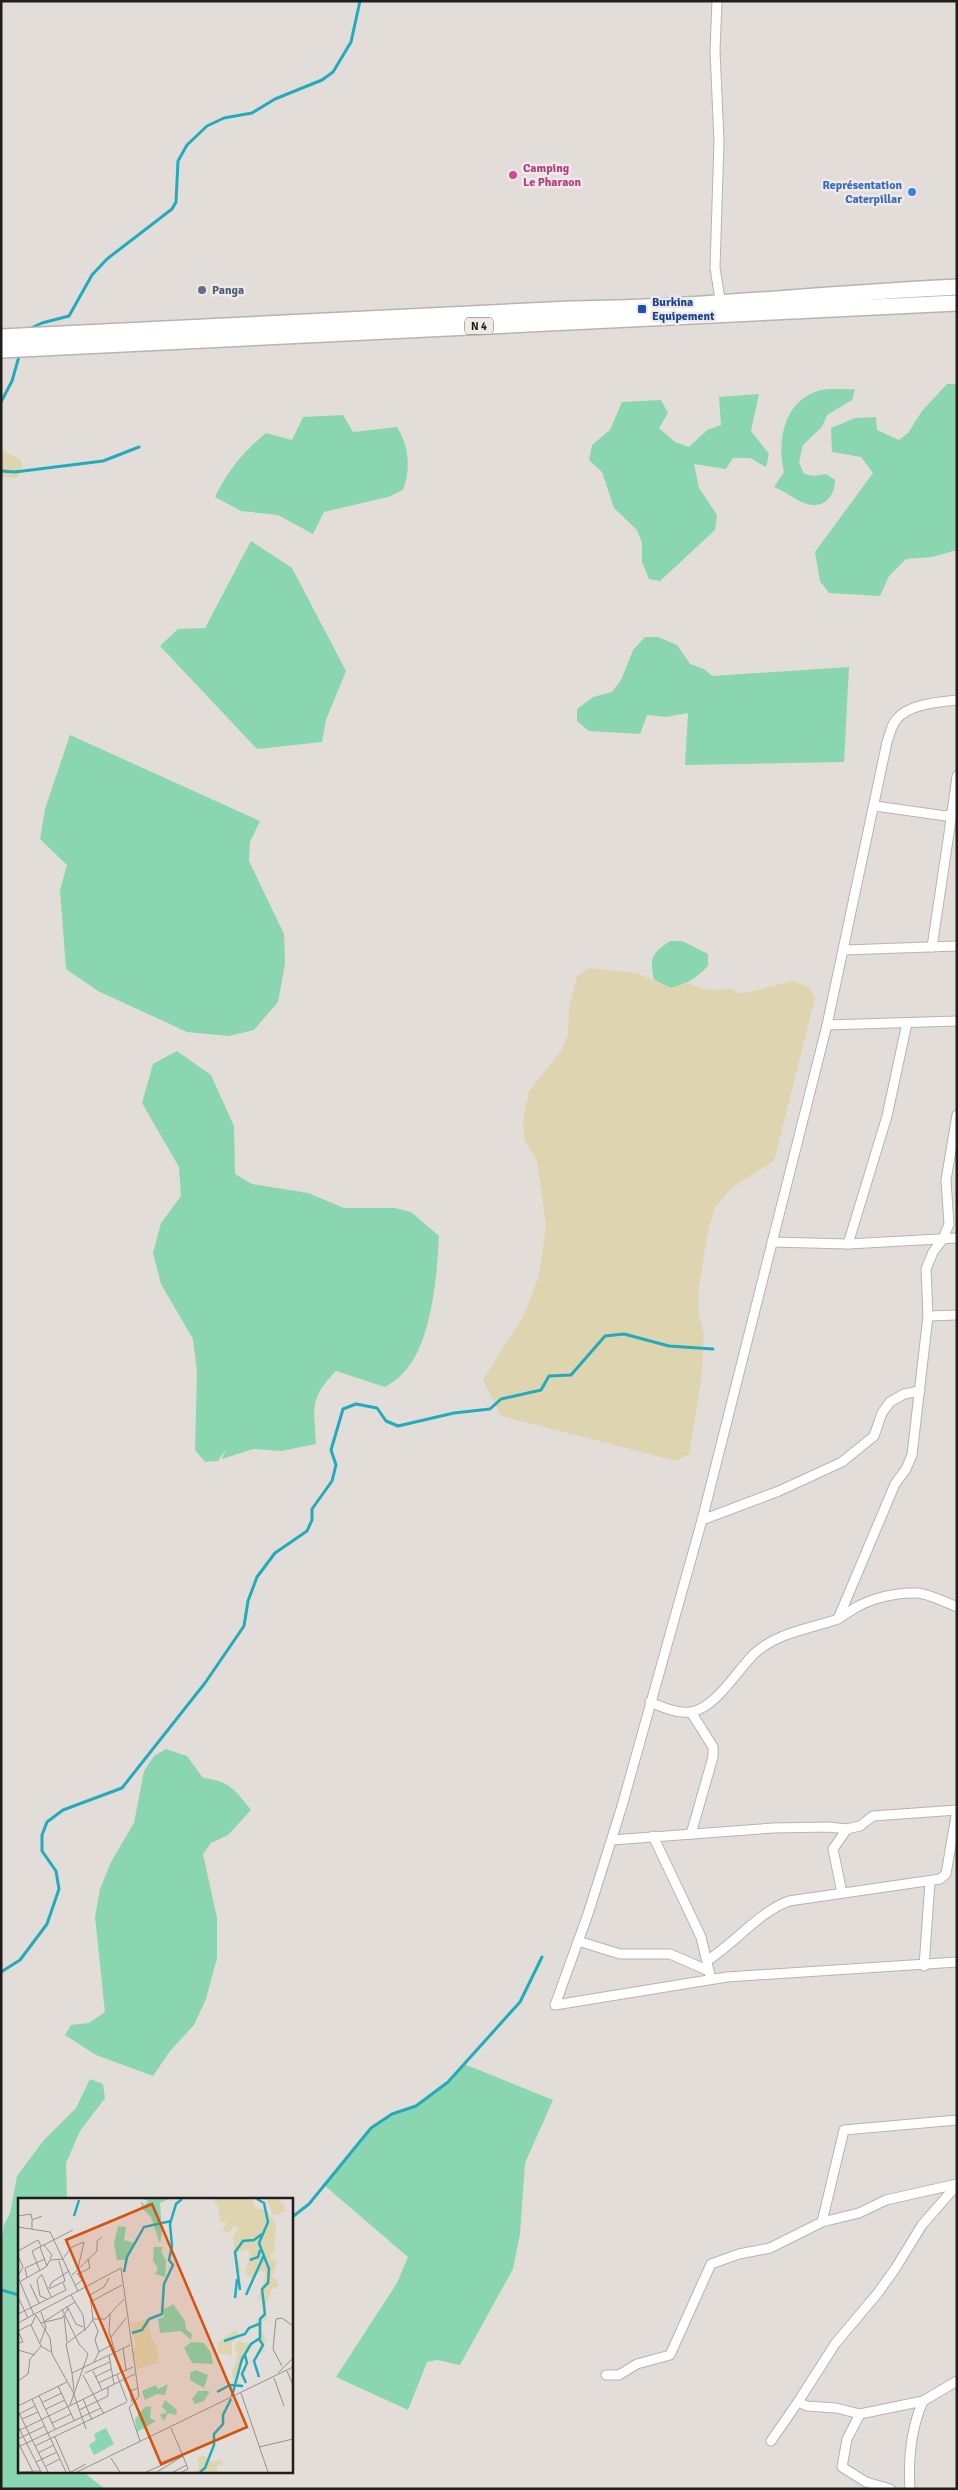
<svg xmlns="http://www.w3.org/2000/svg" width="958" height="2490" font-family="Signika,sans-serif">
<style>
.green{fill:#89d6b0}
.sand{fill:#ded5b0}
.lines{fill:none;stroke-linecap:round;stroke-linejoin:round}
.stream{stroke:#20acbc;stroke-width:3}
.street-casing{stroke:#b9b3b0;stroke-width:11}
.highway-casing{stroke:#b9b3b0;stroke-width:18}
.street{stroke:#fff;stroke-width:9}
.highway{stroke:#fff;stroke-width:15}
.hotel-dot{fill:#d1479c;stroke:#f0eae7;stroke-width:2}
.shop-dot{fill:#3f7fe0;stroke:#f0eae7;stroke-width:2}
.service-dot{fill:#5c6f8a;stroke:#f0eae7;stroke-width:2}
.transit-dot{fill:#1a4fb4;stroke:#f0eae7;stroke-width:2}
.labels{text-anchor:middle;dominant-baseline:central;stroke-width:5;stroke-linejoin:round;paint-order:stroke}
.shield{fill:#f0eae7;stroke:#5e5b5a;stroke-width:1}
.shield-label{font-size:11px;font-weight:bold;fill:#201e1d}
.hotel-label{font-size:12px;font-weight:bold;fill:#b23c85;stroke:#f0eae7;text-anchor:start}
.shop-label{font-size:12px;font-weight:bold;fill:#366cbe;stroke:#f0eae7;text-anchor:end}
.service-label{font-size:12px;font-weight:bold;fill:#4e5e75;stroke:#f0eae7;text-anchor:start}
.transit-label{font-size:12px;font-weight:bold;fill:#164399;stroke:#f0eae7;text-anchor:start}
.inset-river{fill:none;stroke:#20acbc;stroke-width:2.5}
.inset-road{fill:none;stroke:#95918e;stroke-width:1}
.view{fill:#d4530e;fill-opacity:0.15;stroke:#d4530e;stroke-width:2.5}
.inset-edge{fill:none;stroke:#201e1d;stroke-width:2.5}
</style>
<rect width="100%" height="100%" fill="#e3ddda"/>
<!-- green -->
<g class="green">
<path d="M947,384H957V550L932,557L906,559L889,576L880,596L829,593L820,581L815,552L873,473L861,457L832,452L831,428L855,418L876,417L877,430L899,440L908,433L922,411Z"/>
<path d="M855,389L852,400L827,415L822,427L803,445L799,462L804,474L814,476L826,474L835,480C835,496 824,509 807,504C796,501 785,491 774,487L784,472C777,443 783,404 815,392C826,387 843,390 855,389Z"/>
<path d="M759,394L751,431L769,454L766,467L750,458H733L726,469L694,464L699,488L717,515L715,530L660,581L649,579L642,562V543L637,530L614,508L602,472L589,460L592,445L610,430L622,402L661,400L668,413L659,428L675,442L689,447L707,430L721,425L719,397Z"/>
<path d="M343,415L353,432L397,427C409,446 411,469 403,490L388,497L324,512L313,534L278,515L241,511L215,497C228,470 243,452 266,433L292,440L303,417Z"/>
<path d="M251,541L292,568L346,671L326,720L322,742L257,749L160,646L178,629L205,628Z"/>
<path d="M645,637H658L677,645L690,664L704,669L712,676L849,667L844,762L685,765L688,713L666,717L647,715L640,734L589,731L577,721V709L593,697L612,692L621,680L633,650Z"/>
<path d="M70,735L260,821L250,842L249,861L284,934L285,964L278,1002L254,1030L229,1036L187,1032L98,991L66,969L60,890L67,865L40,839L45,809Z"/>
<path d="M670,941H682L708,954V966C696,978 687,984 671,988L654,980C649,958 652,953 670,941Z"/>
<path d="M177,1051L211,1075L234,1126L235,1174L252,1184L308,1193L344,1208H395L411,1212L439,1236C437,1274 432,1345 403,1373C398,1379 391,1383 385,1387L336,1371C309,1399 314,1407 316,1444L281,1451L253,1449L222,1459L226,1449L218,1461L205,1462L195,1450L197,1372L193,1339L161,1284L153,1253L161,1223L181,1196L179,1167L142,1103L153,1064Z"/>
<path d="M166,1749L187,1756L203,1778C230,1781 235,1790 251,1810L228,1835L211,1843L203,1854L217,1918V1958L206,1999L194,2025L170,2051L153,2076L96,2055L65,2035L71,2025L89,2023L105,2012L95,1917L100,1889L111,1862L134,1823L144,1771L154,1756Z"/>
<path d="M464,2064L553,2100L525,2163L520,2234L513,2269L460,2365L437,2360L427,2362L408,2410L336,2377L397,2283L408,2257L324,2185L371,2128L392,2114L416,2106L448,2082Z"/>
<path d="M90,2079L103,2084L105,2098L80,2131L66,2163L67,2199H19V2471H82L105,2489H1V2243L4,2225L10,2213L17,2176L44,2140L76,2108Z"/>
</g>
<!-- sand -->
<g class="sand">
<path d="M1,450L20,459L23,466L17,478L1,477Z"/>
<path d="M589,968L637,973L671,988L688,983L706,990L731,989L741,994L792,981L809,987L815,998L774,1161L733,1187L715,1207L708,1231L698,1294L699,1315L704,1333L702,1374L689,1454L676,1461L501,1416L483,1380L525,1313L539,1275L546,1225L537,1161L524,1139L523,1121L529,1091L562,1049L568,1034L569,1007L577,976Z"/>
</g>
<g class="lines">
<!-- stream -->
<g class="stream">
<path d="M29,329L42,323L69,316L92,275L107,259L172,209L176,202L178,161L187,145L207,126L224,118L252,113L275,99L322,80L333,72L351,42L360,1"/>
<path d="M1,402L12,381L20,353"/>
<path d="M1,471L15,472L103,461L139,447"/>
<path d="M1,1972L20,1960L47,1924L59,1889L56,1871L42,1851V1835L47,1822L63,1810L122,1788L205,1683L244,1626L248,1601L257,1577L275,1553L307,1531L312,1520V1509L332,1481L336,1465L331,1450L343,1409L356,1404L377,1408L386,1421L398,1426L454,1413L490,1409L501,1399L541,1390L549,1376L571,1375L605,1336L624,1334L669,1346L713,1349"/>
<path d="M291,2218L309,2204L371,2128L392,2114L416,2106L448,2082L520,2002L542,1957"/>
<path d="M1,2290L19,2295"/>
</g>
<defs>
<g id="street">
<path d="M717,1L715,51L719,141L715,268L721,305"/>
<path d="M957,700C939,702 908,704 896,720C891,726 890,734 887,742L827,1025L702,1520L622,1806L588,1914L555,2005L727,1977L957,1962"/>
<path d="M875,806L946,816L952,813L957,776"/>
<path d="M932,947L952,813"/>
<path d="M844,950L957,946"/>
<path d="M827,1025L957,1021"/>
<path d="M772,1242L848,1244L957,1238"/>
<path d="M848,1244L887,1116L907,1023"/>
<path d="M928,1316L957,1315"/>
<path d="M702,1520L779,1491L842,1462L874,1436L882,1413L890,1402L904,1394L920,1391"/>
<path d="M838,1619L895,1484L906,1469L912,1455L928,1316L926,1269L933,1252L943,1239L949,1224L946,1180L957,1115"/>
<path d="M650,1702C662,1707 678,1714 691,1712C716,1708 738,1669 755,1653C777,1633 808,1629 835,1620C842,1617 848,1612 855,1608C872,1598 897,1592 917,1593C930,1594 945,1602 957,1607"/>
<path d="M691,1834L713,1757V1747L691,1712"/>
<path d="M653,1836L701,1937L711,1979"/>
<path d="M612,1840L773,1828L828,1827L847,1829L860,1826L873,1816L957,1810"/>
<path d="M842,1893L833,1849L847,1829"/>
<path d="M578,1941L620,1954H670L709,1971"/>
<path d="M708,1960C735,1943 759,1912 789,1901L940,1879L946,1874L957,1810"/>
<path d="M924,1966L930,1882"/>
<path d="M957,2185L922,2225L895,2269L877,2294L835,2344L798,2402L807,2406L836,2408L860,2414L923,2401L957,2381"/>
<path d="M822,2222L844,2130L957,2120"/>
<path d="M606,2375H619L637,2364L670,2355L711,2264L739,2254L770,2248L822,2222L859,2213L886,2200L957,2184"/>
<path d="M860,2414L847,2439L842,2467L866,2482L890,2489"/>
<path d="M771,2441L798,2402"/>
<path d="M910,2489C908,2459 911,2429 923,2401"/>
</g>
<g id="highway">
<path d="M1,337L570,309C699,308 828,293 957,287"/>
<path d="M1,350L957,303"/>
</g>
</defs>
<!-- street casing -->
<use href="#street" class="street-casing"/>
<!-- highway casing -->
<use href="#highway" class="highway-casing"/>
<!-- street -->
<use href="#street" class="street"/>
<!-- highway -->
<use href="#highway" class="highway"/>
</g>
<!-- markers -->
<circle class="hotel-dot" cx="513" cy="175" r="5"/>
<circle class="shop-dot" cx="912" cy="192" r="5"/>
<circle class="service-dot" cx="202" cy="290" r="5"/>
<rect class="transit-dot" x="637" y="304" width="10" height="10" rx="2.5"/>
<g class="labels">
<!-- shield labels -->
<rect class="shield" x="465" y="317.5" width="28" height="17" rx="4"/>
<g class="shield-label">
<text x="479" y="326">N 4</text>
</g>
<!-- hotel labels -->
<g class="hotel-label">
<text x="523" y="168">Camping<tspan x="523" dy="14">Le Pharaon</tspan></text>
</g>
<!-- shop labels -->
<g class="shop-label">
<text x="902" y="185">Représentation<tspan x="902" dy="14">Caterpillar</tspan></text>
</g>
<!-- service labels -->
<g class="service-label">
<text x="212" y="290">Panga</text>
</g>
<!-- transit labels -->
<g class="transit-label">
<text x="652" y="302">Burkina<tspan x="652" dy="14">Equipement</tspan></text>
</g>
</g>
<!-- overview -->
<g transform="translate(18 2198)">
<rect width="275" height="275" fill="#e3ddda"/>
<path d="M126,1H150L142,5L144,34L142,46L133,19L124,10L123,3L127,7L130,3ZM100,28L108,29L106,42L116,45L109,62H99L96,45ZM136,49H145L143,53L148,63L147,79L137,76L140,71L135,62ZM155,106L167,123L168,131L174,136L173,142L163,133L142,135L140,121L146,119L145,112ZM173,144L186,145L193,155L195,166L174,165L166,150ZM177,172L190,177L186,190L172,182V175ZM138,187L140,191L150,186L147,197L139,196L127,202L124,193ZM180,193H191V195L186,203L177,206L174,201ZM147,202L159,212L158,217L150,215L146,223L142,217L149,214L144,209ZM133,208L132,220L138,223L119,234L117,221L127,209ZM88,230L96,246L76,257L71,247L78,242L76,236Z" fill="#89d6b0"/>
<path d="M194,1H234L238,11H248L258,27L256,54L252,58L259,64L254,80H258L261,88L253,92L247,110L249,123H244L243,132L248,141L244,150L248,154L241,155L237,161L243,145L238,143L233,148L221,173L219,183L225,188H209L216,183L214,174L220,156L216,150L220,143L232,146L240,139V127H236L245,116L243,98L241,105L239,104L248,76L243,72L235,81L227,76L232,57L230,51L219,54L223,72L218,74L215,38L220,30L216,28L210,35L204,32L209,25L202,24L200,8ZM249,1H260L267,8V14L255,18ZM130,121L133,140L139,149L140,164L119,171L115,155L118,146L112,125ZM217,132L220,136L214,144V158L201,155L199,145ZM184,257L196,264L203,261L205,266L199,268V274H176L181,270L179,261Z" fill="#ded5b0"/>
<path class="inset-river" d="M56,18L61,2M232,62L240,59L242,52M106,74L109,59L126,29L153,23M222,92L217,54L225,43L236,42L244,36M228,97L246,57M217,100L219,81M114,135L124,132L131,121L144,116L146,86L155,67L151,62L154,48L152,26L158,6L164,1M241,141L245,147L236,163L241,179M206,143L227,136L231,130L241,126M227,157L229,165L224,176L228,185M199,194L212,187L225,188M214,198L224,161L233,146L242,140V121L247,116L244,91L250,85L251,71L241,45L250,24L246,5L239,1M182,274L187,270L196,247V236L205,226V217L213,201"/>
<path class="inset-road" d="M0,18L13,16L14,21M0,29L32,34L60,93M14,31V22L24,18M26,47L34,57L32,61M22,49L29,68M0,53L20,42L23,48M0,58L5,69L0,78M46,59L54,49L66,44L60,70M22,73L14,53L55,32M24,76L19,82L22,98L29,101M60,76L72,70L70,61M24,77L33,99M54,77L79,53V43L84,39M0,79L16,117M9,80L7,70L27,61M3,83L28,69L32,62L46,61M12,86L21,105M58,87L64,82L59,75M31,90L34,84L51,73M31,91L47,83L41,63M0,99L10,120M74,103L104,87M57,104L65,117L67,133M50,110L58,126L65,129M44,111L61,146L70,156L52,207M0,116L48,92L45,85M92,116L91,133L103,175M18,117L32,140L34,156L55,194L68,231M46,118L49,144M75,121H87L106,101M75,122L80,133L77,142L81,154L76,164M27,123L57,104L53,97M0,125L103,70L121,198L111,210L122,243M23,125L44,120L50,111L48,108M13,127L23,148L33,154M93,139L108,120M0,145L5,144L0,133L14,126L18,117M22,145L28,129L23,114M105,150L108,172M0,152L17,157M81,154L95,146M91,157L96,186M264,168L255,151L258,121L264,120L275,128M75,173L84,192M269,173L275,187M54,175L48,146L70,129L75,121L72,97L86,89L91,80M67,175L92,164M260,175L275,160M65,177L86,216M99,177L109,203M77,179L93,171M256,180L266,208M0,183L10,176L12,161L23,148M80,185L115,169M40,188L56,222M56,193L54,175L112,147M223,195L250,274M21,198L37,231M14,201L48,274M65,201L74,222M25,204L44,195M114,204L112,193L120,190M0,208L49,184M28,211L47,202M61,212L90,198V189M0,213L30,274M1,216L17,208M4,221L20,214M34,225L53,216M0,228L23,274M0,233L117,176M37,239L52,274M0,241L27,228M0,244L15,274M17,248L109,204M0,249L83,210M241,249L275,241M20,255L36,247M93,260L102,274M18,264L39,254M28,268L42,261M0,274L22,273M53,274L68,266M59,274L275,169M128,274L165,258M139,274L165,258L153,230M155,274L169,267M164,274L170,271L165,258"/>
<path class="view" d="M134,6L229,229L143,266L48,42Z"/>
<rect width="275" height="275" class="inset-edge"/>
</g>
<!-- border -->
<rect width="958" height="2490" fill="none" stroke="#201e1d" stroke-width="5"/>
</svg>
